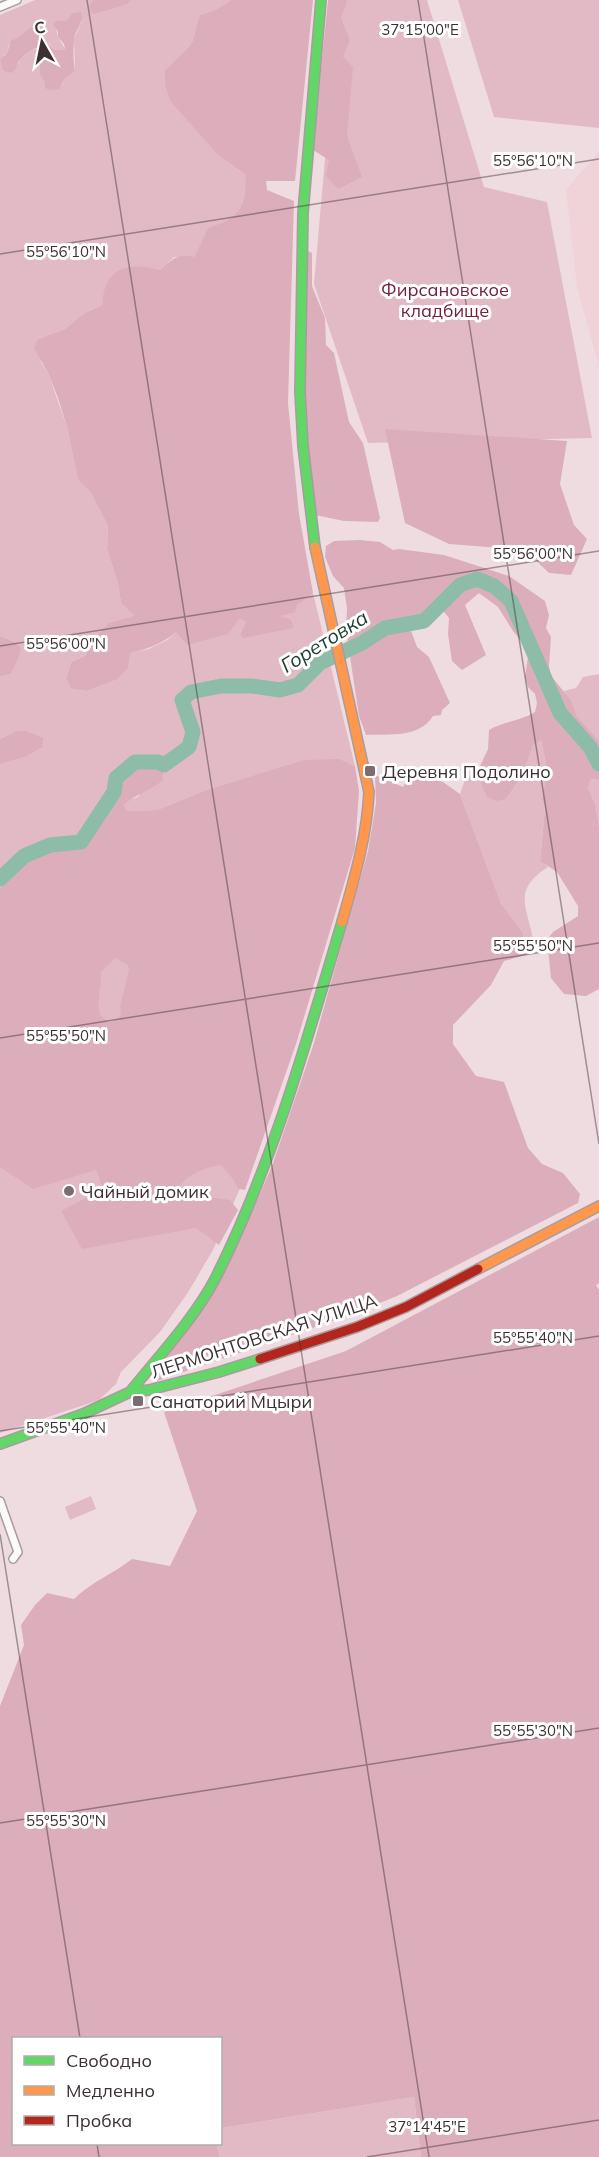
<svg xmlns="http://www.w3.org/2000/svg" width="599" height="2157" font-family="Mulish,sans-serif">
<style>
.built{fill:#f0d2d9}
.green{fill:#e2bac6;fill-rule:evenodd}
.forest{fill:#dcaebc;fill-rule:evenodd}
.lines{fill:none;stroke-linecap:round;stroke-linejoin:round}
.river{stroke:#8dbca8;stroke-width:15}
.street-casing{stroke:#a99c9f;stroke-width:10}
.fast-casing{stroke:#a99c9f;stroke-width:12}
.slow-casing{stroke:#a99c9f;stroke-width:12}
.jam-casing{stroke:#a99c9f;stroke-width:12}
.street{stroke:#fcfafa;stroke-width:7}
.fast{stroke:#63d668;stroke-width:9}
.slow{stroke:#ff974d;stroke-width:9}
.jam{stroke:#b3261e;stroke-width:9}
.ticks{fill:none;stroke:#3c3033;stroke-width:1.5;stroke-opacity:0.45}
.poi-dot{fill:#7a6c70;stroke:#fff;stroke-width:2}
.labels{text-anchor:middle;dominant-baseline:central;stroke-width:6;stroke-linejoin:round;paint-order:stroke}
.park-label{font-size:18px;fill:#732041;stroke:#fff}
.poi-label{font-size:18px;fill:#3c3033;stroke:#fff;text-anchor:start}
.street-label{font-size:18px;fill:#3c3033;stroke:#fff}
.water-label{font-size:20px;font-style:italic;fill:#1a3d30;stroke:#fff}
.ticks-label{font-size:15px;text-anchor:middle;fill:#3c3033;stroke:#fff;stroke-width:6;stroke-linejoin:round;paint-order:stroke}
</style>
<rect width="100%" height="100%" fill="#eedce0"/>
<!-- built -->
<path class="built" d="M599,152V366L577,287L566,190Z"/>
<!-- green -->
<g class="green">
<path d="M35,0H93L98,12L128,4L131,0H231L215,10L200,15C195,25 196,33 192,42C186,52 173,61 165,70L220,157L245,174C247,208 239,217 208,229L194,257H174L160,270L106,286L102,305L83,314L65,329L38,339L41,362L48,373L67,427L78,478L91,493L108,526L107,549L118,584L121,603L136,616L92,641L85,656L71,662L66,679L71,689L87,691L116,680L130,653L149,649L167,640L176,632L239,619L246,622L240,634L294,628L291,619L279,616L313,593L355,766L340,759L201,792L157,810L128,811L124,805L129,800L138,797L159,765L135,766L119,780L115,795L83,844L51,850L26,863L0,888V764L26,757L43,747L44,739C21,731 23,728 0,739V677L11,674L21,647L13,641L0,636V15ZM72,13L82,21L74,39L75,71L64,80L62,85L45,83L39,74L40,65L45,57L41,48C32,47 21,57 18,64L3,56L7,53L9,44L20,37L49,43L55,50L65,49L58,37L56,28L66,21Z"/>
<path d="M339,0H427L484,187L547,202L592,438L368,443L314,284Z"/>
<path d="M458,0H599V128L494,117Z"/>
<path d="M599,674V741L577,716L564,691L576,688L583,677Z"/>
<path d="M541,740L547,770L542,799L545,808L540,860L548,867C509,892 530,910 534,946L526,955L523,933L501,903L460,794L465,779L479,768L482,787L487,797L506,799L523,775L533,746Z"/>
<path d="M591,779L599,780V827L596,806L588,788Z"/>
<path d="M320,937L245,1177L213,1250L187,1294L160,1332L121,1372L116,1384L99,1400L0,1433V962Z"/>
<path d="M91,1496L96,1509L70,1520L65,1507Z"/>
<path d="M414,2097L421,2157H220L216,2144H220L221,2128Z"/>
</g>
<!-- forest -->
<g class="forest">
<path d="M93,0H131L128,4L94,14L90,11L89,6Z"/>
<path d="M231,0H313L295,181H266L267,190L294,201L288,403L299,514L313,593L297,605L295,612L280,616L291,619L294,628L243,638L240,634L246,622L239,619L228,634L187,645L176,632C162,644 148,649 130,653L128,668L116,680L87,691L71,689L66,679L71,662L85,656L92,641L109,623L135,616L121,603L118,584L107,549L108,526L91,493L78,479L67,427L58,398L48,373L34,348L38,339L65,329L83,314L102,305C103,300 103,291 106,286C116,262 139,265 160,270C171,260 178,253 194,257L208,228C239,218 247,207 245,174L220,157L171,102L165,85V70C173,61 186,52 192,42C196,33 195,25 200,15L215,10Z"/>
<path d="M328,0H346L347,2L341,18L350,40L343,57L353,67L347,136L362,177L338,189L326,176L329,160L313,150Z"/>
<path d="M81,12C85,22 75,30 74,40C73,50 73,61 75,71L64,80L59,89L49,90L45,88V83L39,74L40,65L45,57L41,48C33,47 25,54 20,60C14,66 18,78 3,70L0,60L7,53L11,40C24,39 23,26 40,26L41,36L55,50L65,49L64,44L58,37V32L53,24L56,21H66L72,13Z"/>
<path d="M306,250L312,253V286L325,318L326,345L334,353L349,422L363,443L380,518L378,522L344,521L315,515L310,477L304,392Z"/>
<path d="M385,429L567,441L560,484L574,525L587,539L571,575L549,573L525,550L449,544L405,523Z"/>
<path d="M360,540L380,542L393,550L399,549L444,555L509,576L545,601L549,615L546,628L551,637L549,666L551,676L570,699L577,716L599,741V780L591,779L588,788L596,806L599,827V989L586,996L564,994L551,978L547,940L553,932L578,916V906L557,872L540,861L545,808L542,799L547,770L541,740L533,746L523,775L506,799L496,801L487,797L482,787L479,768L488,749L489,730C504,721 521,721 535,712L537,703L535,694L528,687L525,677L528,657L526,647L513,631L498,607L479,593L465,605L486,655L462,670L452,661L448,634L449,618L436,602L421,614L407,620L417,647L429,657L450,703L442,710L441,715L433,716C420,738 389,734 366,735L359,716L346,630L347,609L344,588L333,576L325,557L326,546L334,541Z"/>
<path d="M0,636L13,641L21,647L19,656L11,674L0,677Z"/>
<path d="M17,731H26L44,738L43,747L26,757L0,764V739Z"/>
<path d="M340,759L355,766L359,791L355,848L296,1044L245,1190L239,1189L233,1179L221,1165C200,1169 189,1173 176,1191L188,1201L208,1197L230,1200L238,1210L219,1245L196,1228L82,1249L61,1211L103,1189L96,1170L33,1189L0,1167V888C9,881 16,873 24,865C39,850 64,848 83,844L115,795L119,780L128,770L135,766L149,765H159L163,768V780C151,791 135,794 124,805L128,811L157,810L201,792L304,760ZM115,958L128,965L129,970L120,1007L121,1015L114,1022H108L100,1015C96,1000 102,987 101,972Z"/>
<path d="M411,773L443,782L460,794L501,903L523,933L526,955L504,961L491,985L453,1025V1044L476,1076L504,1082L528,1148L542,1164L563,1173L580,1194L578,1203L397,1296L353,1314L154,1382L153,1371L191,1322L234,1252L272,1166L314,1043L368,851L376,803L375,775L403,787Z"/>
<path d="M599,1217V1283L596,1285L599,1290V2157H421L414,2097L221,2128L220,2038H14V2144H216L220,2157H0V1706L24,1645L21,1625L35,1605L47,1593L74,1599C91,1582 113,1574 132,1559L170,1566L197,1511L164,1412L346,1351Z"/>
</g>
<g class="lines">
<!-- river -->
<path class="river" d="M0,879L24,856L50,845L81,842L114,792L116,778L135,762H158L164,765L189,747L193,732L182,700L191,692L221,686H252L280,690L298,685L320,663L362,643L385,628L424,621L460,585L477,579L494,586L511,601L560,713L590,747L599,764"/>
<defs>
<g id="street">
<path d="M0,7L17,0"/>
<path d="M0,1501L18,1552L13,1559"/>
</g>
<g id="fast">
<path d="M315,547L303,446L300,392L303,213L321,0"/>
<path d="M130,1392C158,1357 194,1319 215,1279C271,1169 307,1040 342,922"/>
<path d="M0,1444L83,1414L130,1392L149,1390L219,1372L260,1359"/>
</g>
<g id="slow">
<path d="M315,547L369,792C367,837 354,879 342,922"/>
<path d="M478,1269L599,1206"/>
</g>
<path id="jam" d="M260,1359L357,1327L406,1307L478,1269"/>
</defs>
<!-- street casing -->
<use href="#street" class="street-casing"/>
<!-- fast casing -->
<use href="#fast" class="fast-casing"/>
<!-- slow casing -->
<use href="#slow" class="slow-casing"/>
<!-- jam casing -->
<use href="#jam" class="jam-casing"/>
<!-- street -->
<use href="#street" class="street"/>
<!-- fast -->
<use href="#fast" class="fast"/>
<!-- slow -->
<use href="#slow" class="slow"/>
<!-- jam -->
<use href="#jam" class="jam"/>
</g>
<!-- ticks -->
<path class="ticks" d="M87,0L429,2157M418,0L599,1144M0,254L599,159M0,646L599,551M0,1038L599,943M0,1431L599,1336M0,1534L80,2038M0,1823L599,1728M97,2144L99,2157M367,2157L599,2120"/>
<!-- markers -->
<g class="poi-dot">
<rect x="364" y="765" width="12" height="12" rx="3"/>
<circle cx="69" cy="1191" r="6"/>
<rect x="132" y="1395" width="12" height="12" rx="3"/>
</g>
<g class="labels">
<!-- park labels -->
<g class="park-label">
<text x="445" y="289">Фирсановское<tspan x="445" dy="21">кладбище</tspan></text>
</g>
<!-- poi labels -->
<g class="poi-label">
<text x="382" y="771">Деревня Подолино</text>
<text x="81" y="1191">Чайный домик</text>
<text x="150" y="1401">Санаторий Мцыри</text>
</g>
<!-- street labels -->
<g class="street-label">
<text transform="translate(264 1336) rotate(-18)">ЛЕРМОНТОВСКАЯ УЛИЦА</text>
</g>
<!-- water labels -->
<g class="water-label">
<text transform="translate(324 641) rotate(-32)">Горетовка</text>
</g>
</g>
<g class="ticks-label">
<text x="420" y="35">37°15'00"E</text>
<text x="533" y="166">55°56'10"N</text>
<text x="66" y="257">55°56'10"N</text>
<text x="533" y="559">55°56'00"N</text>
<text x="66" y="649">55°56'00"N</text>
<text x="533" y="951">55°55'50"N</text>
<text x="66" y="1041">55°55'50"N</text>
<text x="533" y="1343">55°55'40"N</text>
<text x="66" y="1433">55°55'40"N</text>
<text x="533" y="1736">55°55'30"N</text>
<text x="66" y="1826">55°55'30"N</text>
<text x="427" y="2132">37°14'45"E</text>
</g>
<!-- legend -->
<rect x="12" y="2037" width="210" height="108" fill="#ffffff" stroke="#b1acad" stroke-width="1.5"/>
<rect x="24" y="2056" width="30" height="9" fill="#63d668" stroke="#b1acad" stroke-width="1.5"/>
<text x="66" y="2067" font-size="18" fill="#3c3033">Свободно</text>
<rect x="24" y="2086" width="30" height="9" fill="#ff974d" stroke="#b1acad" stroke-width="1.5"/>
<text x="66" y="2097" font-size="18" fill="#3c3033">Медленно</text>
<rect x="24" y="2116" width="30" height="9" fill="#b3261e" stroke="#b1acad" stroke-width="1.5"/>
<text x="66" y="2127" font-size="18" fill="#3c3033">Пробка</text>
<!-- north arrow -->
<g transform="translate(42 42) rotate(351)" stroke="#ffffff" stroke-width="4.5" paint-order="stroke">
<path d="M0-4.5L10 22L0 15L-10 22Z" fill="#3c3033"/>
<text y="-9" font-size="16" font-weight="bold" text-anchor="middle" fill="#3c3033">С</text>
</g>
</svg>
